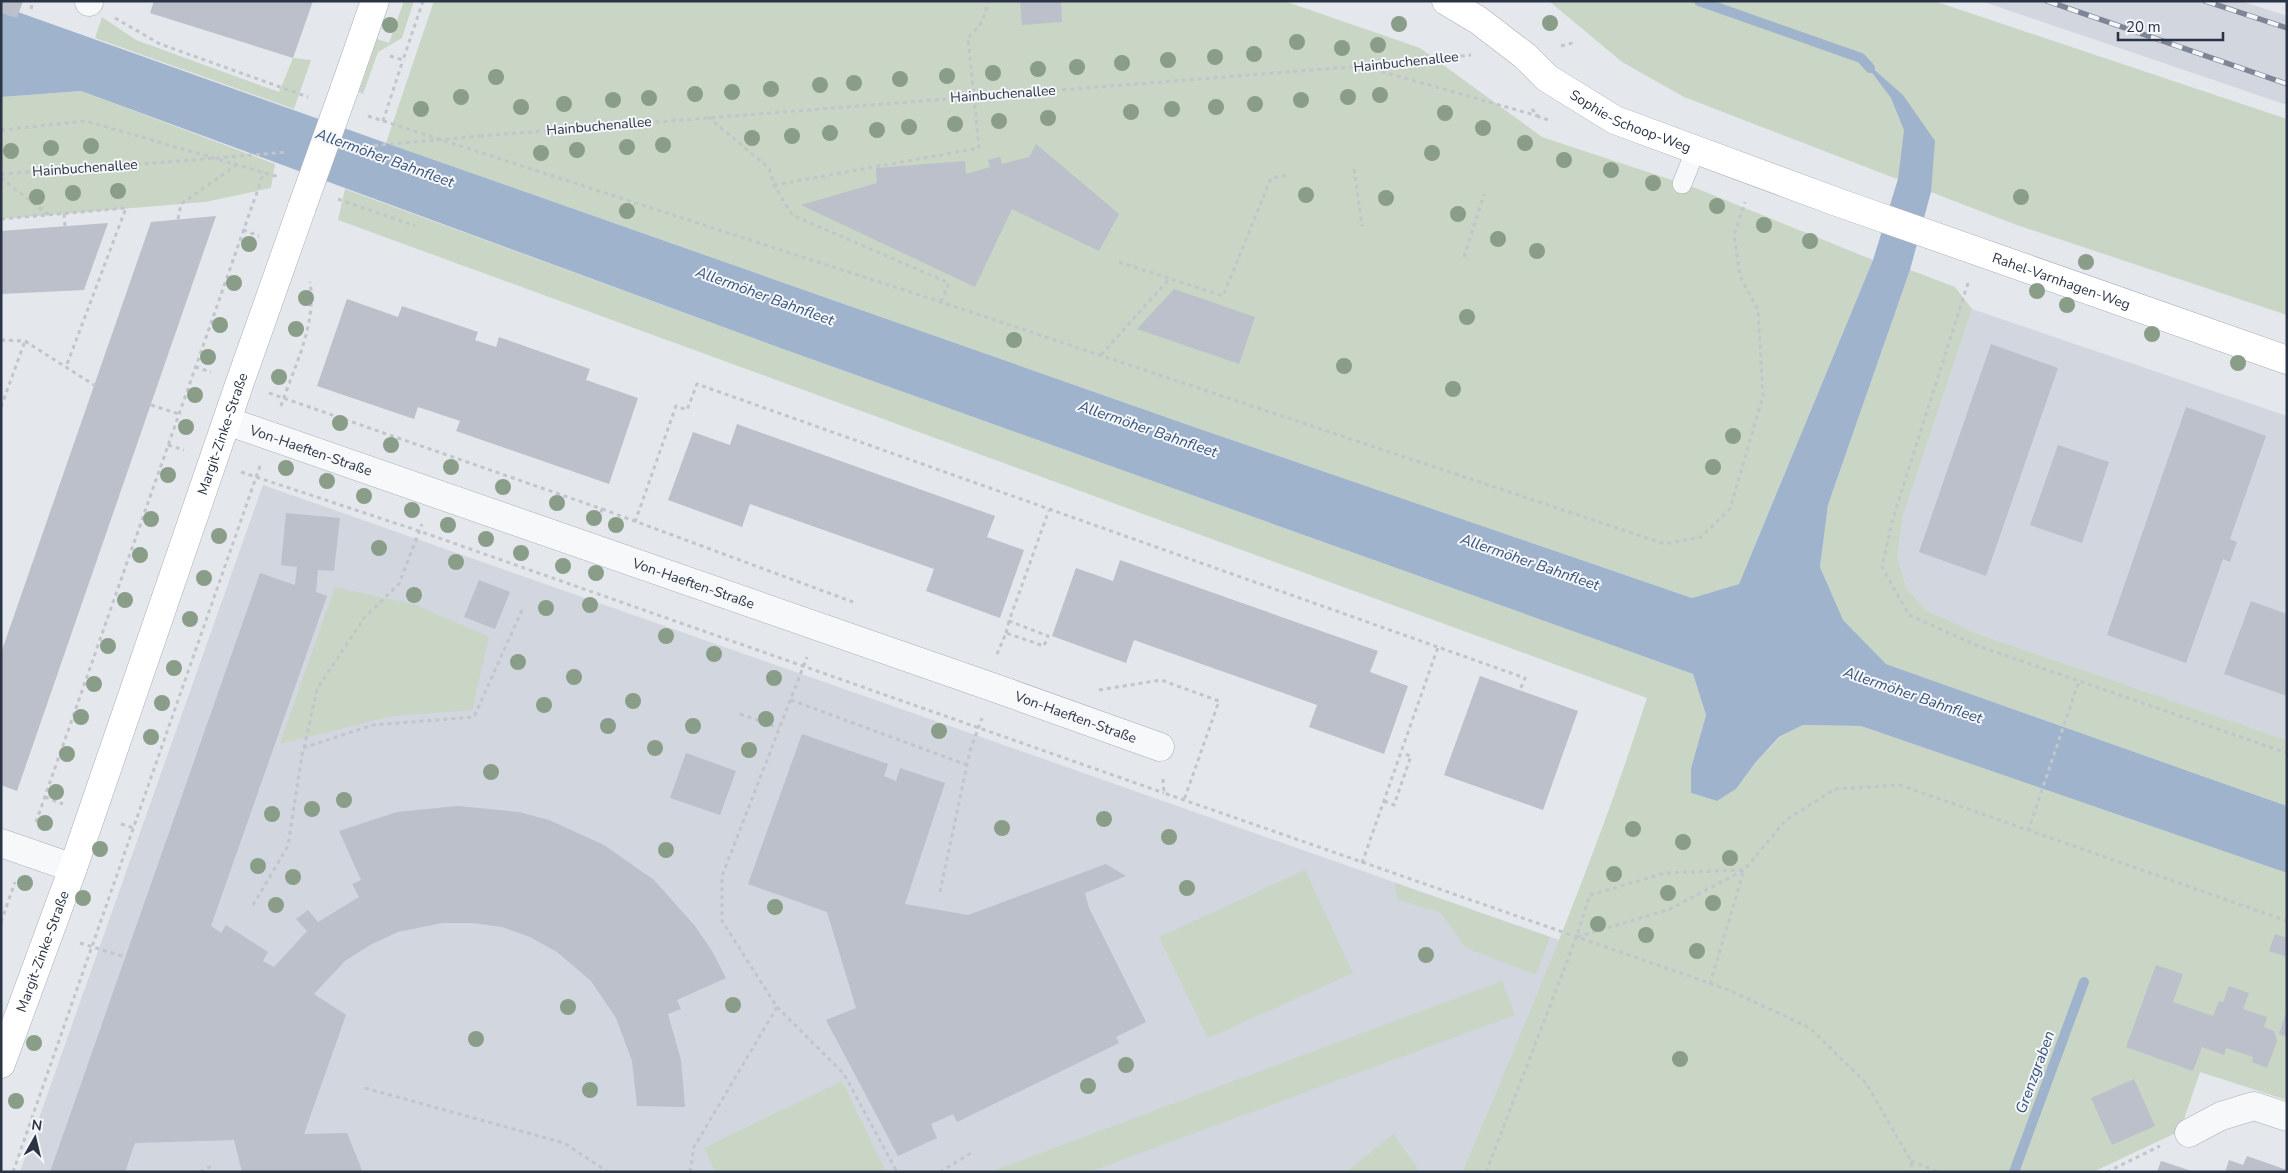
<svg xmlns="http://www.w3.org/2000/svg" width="2288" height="1173" font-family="'Nunito Sans',sans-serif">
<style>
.built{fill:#d2d6de}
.green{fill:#c9d6c5}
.water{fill:#9fb4cc}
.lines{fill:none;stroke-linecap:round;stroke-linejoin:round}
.stream{stroke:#9fb4cc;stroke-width:10}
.building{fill:#bbc0ca}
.lane-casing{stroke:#a9aeb7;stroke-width:20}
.street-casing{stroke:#a9aeb7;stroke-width:29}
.secondary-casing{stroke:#a9aeb7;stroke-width:29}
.path{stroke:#c2c5cb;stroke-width:3;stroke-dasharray:4 4;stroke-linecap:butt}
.lane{stroke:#f7f8fa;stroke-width:19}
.street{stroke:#f7f8fa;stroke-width:28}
.secondary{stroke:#fff;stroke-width:28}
.rail-casing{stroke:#7d8696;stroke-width:5.5}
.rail{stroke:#f4f6f9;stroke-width:4;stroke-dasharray:11;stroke-linecap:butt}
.secondary-bridge-casing{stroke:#a9aeb7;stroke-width:29;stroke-linecap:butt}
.path-bridge{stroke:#c2c5cb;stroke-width:3;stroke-dasharray:4 4;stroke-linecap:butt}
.secondary-bridge{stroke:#fff;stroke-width:28}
.tree{fill:#899d89}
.labels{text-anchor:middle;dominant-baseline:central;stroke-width:4;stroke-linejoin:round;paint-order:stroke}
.street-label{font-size:14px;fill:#2b3445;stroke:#f4f6f9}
.water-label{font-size:15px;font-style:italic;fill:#34527a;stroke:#f4f6f9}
</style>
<rect width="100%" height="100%" fill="#e4e7ec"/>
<!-- built -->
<g class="built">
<path d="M1981,1H2241L2287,16V105Z"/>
<path d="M1972,309L2287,416V740L1978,634L1926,610L1907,589L1897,556L1903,516Z"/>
<path d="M263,485L1559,940L1534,1004L1462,1172H20Z"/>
</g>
<!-- green -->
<g class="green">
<path d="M404,1H414L402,38L378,52L363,94L359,92L377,39L389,43Z"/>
<path d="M434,1H1284L1420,48L1542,137L1693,187L1873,260L1739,584L1692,598L1197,428L386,143Z"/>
<path d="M1549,1H1934L2287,119V315L2014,224L1684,97L1622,62Z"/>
<path d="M102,17L136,40L279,92L293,58L311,60L294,109L95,38Z"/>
<path d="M81,91L275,164L271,188L205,202L1,219V97Z"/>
<path d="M345,189L772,345L1693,674L1706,715L1691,768V793L1717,801L1736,789L1755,763L1780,737L1803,725L1861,726L2287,873V1100L2200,1072L2180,1131L2093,1172H1462C1529,1016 1595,860 1647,698L338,220Z"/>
<path d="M1910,270L1955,287L1972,309L1903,516L1897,556L1907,589L1926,610L1978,634L2287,740V806L1886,664L1843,621L1820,567L1828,505Z"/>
<path d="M335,587L416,605L489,637L472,710L392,716L280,744Z"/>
<path d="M1305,870L1353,973L1208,1038L1159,937Z"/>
<path d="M1395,883L1550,937L1536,975L1466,948L1441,913L1397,899Z"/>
<path d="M1502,981L1515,1015L1089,1172H990Z"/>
<path d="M842,1081L886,1172H715L704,1148Z"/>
<path d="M1393,1134L1417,1167L1418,1172H1346Z"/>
</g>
<!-- water -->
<path class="water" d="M1,6L386,143L1197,428L1692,598L1739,584L1873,260L1898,179L1904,130L1891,98L1861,58L1903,95L1935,141L1931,192L1910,270L1828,505L1820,567L1843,620L1886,664L2287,806V873L1861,726L1803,725L1779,737L1755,763L1736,789L1717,801L1691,793V768L1706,715L1693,674L772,345L81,91L1,97Z"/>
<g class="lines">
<!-- stream -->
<g class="stream">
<path d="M1699,1L1861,58L1870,68"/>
<path d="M2014,1172L2084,982"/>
</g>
</g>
<!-- building -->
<g class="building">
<path d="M1,1H23L17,18L1,13Z"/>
<path d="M154,1H313L293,58L150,13Z"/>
<path d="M1020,1H1061L1062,22L1022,25Z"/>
<path d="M1036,144L1119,214L1099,251L1012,209L975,287L801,205L877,183L876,168L965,161L966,174L990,167L988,160L1000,157L1002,164L1029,157Z"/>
<path d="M216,216L17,791L1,785V653L151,222Z"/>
<path d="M108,223L84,290L1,294V231Z"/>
<path d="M1174,289L1255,317L1239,364L1137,329Z"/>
<path d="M347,299L398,317L402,306L478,332L475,340L496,347L499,337L590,369L586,380L638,398L609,484L456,431L460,421L418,407L414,419L317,386Z"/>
<path d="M1991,344L2058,368L1986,576L1919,552Z"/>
<path d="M2186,407L2266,436L2230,539L2237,542L2230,562L2223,559L2186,663L2107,635Z"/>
<path d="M737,424L995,516L987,537L1024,550L1000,618L926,591L934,569L750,504L742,527L668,500L693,432L730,445Z"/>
<path d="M2058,445L2109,462L2082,543L2030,525Z"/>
<path d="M286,513L340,518L334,571L318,570L316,592L327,596L211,926L221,933L226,925L268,952L263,961L274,967L307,931L296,919L308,910L318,922L359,897L352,884L361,880L339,831L397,812L458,806L519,812L549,820L604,845L654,880L695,926L712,951L726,978L677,1000L681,1009L668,1014L681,1060L685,1107L637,1106L632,1061L616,1018L591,981L557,952L530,937L502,927L472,923H442L398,932L370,945L345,961L314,994L346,1015L304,1134L347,1133L362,1170L359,1172H242L234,1140L135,1143L125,1172H50L260,573L295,585L297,567L281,565Z"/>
<path d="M1120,560L1378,651L1370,672L1408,686L1384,754L1309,727L1317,705L1134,640L1126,663L1052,636L1076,568L1113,581Z"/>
<path d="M479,580L510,592L495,629L464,617Z"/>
<path d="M2251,601L2287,614V696L2224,674Z"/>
<path d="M1480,676L1578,711L1543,810L1444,775Z"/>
<path d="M802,734L888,764L884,776L896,781L900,768L945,783L905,904L968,915L1106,864L1126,876L1085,893L1089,908L1146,1022L1116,1037L1119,1043L957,1122L953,1114L931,1124L937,1138L898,1156L826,1020L856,1008L827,912L748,884Z"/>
<path d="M686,753L736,771L720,815L670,798Z"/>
<path d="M2275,934L2287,938V957L2269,951Z"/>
<path d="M2156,965L2183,974L2173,1002L2213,1016L2219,1001L2223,1002L2229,986L2249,993L2243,1009L2267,1017L2264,1027L2274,1031L2277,1041L2267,1068L2252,1062L2253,1057L2226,1048L2224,1055L2202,1047L2193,1071L2126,1047Z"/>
<path d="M2286,1013H2287V1037L2279,1034Z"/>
<path d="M2134,1079L2155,1126L2112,1145L2091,1098Z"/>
<path d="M2247,1156L2287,1170V1172H2225L2229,1160L2243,1165Z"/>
<path d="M2161,1161L2192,1171V1172H2157Z"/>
</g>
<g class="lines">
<defs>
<path id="lane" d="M1682,184L1696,149"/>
<g id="street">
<path d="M89,2V1"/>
<path id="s1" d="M227,421L995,688L1160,747"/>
<path d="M1,843L73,868"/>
<path d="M2189,1133L2221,1116L2254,1106L2287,1117"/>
</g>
<g id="secondary">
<path id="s2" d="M1446,1L1478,20L1525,56L1547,78L1615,120L1837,202L2287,360"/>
<path d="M344,90L375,1"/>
<path id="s3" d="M1,1064L73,868L240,382L302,207"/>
</g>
</defs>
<!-- lane casing -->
<use href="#lane" class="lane-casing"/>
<!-- street casing -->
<use href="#street" class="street-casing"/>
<!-- secondary casing -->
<use href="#secondary" class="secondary-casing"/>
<!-- path -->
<g class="path">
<path d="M31,9L33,1"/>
<path d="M115,18L160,44L308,97"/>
<path d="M1561,46L1576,42"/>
<path d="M390,56L403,60L423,1"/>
<path d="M1366,67L1538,116"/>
<path d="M1532,109L1539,117L1552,121"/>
<path d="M368,116L941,302L1665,544L1701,537L1730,509L1763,396L1758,310L1740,276L1734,235L1745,202"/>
<path d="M708,117L769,168L774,185L792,215L949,283L941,301"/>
<path d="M383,121L403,60"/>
<path d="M1,130L86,121L279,177"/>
<path d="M480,136L1363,66L1471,55"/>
<path d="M1354,169L1362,226"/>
<path d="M1,174L168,162"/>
<path d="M1,178L49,215"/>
<path d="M774,185L979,148L968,38L982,22L989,1"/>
<path d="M338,199L415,226"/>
<path d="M64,214L65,226"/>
<path d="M1,219L126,208L66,367"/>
<path d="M178,219L181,204L238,164"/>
<path d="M243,230L259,236"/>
<path d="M1464,257L1484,194"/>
<path d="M1119,262L1223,296L1271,178L1287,175"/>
<path d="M1968,283L1893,518L1882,567L1909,615L1978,646L2287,753"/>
<path d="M1,340L25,341L94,385"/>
<path d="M1101,355L1170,278"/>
<path d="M195,367L211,372"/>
<path d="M269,393L602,509L599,517"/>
<path d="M151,405L179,414"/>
<path d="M281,406C294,367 317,324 310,282"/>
<path d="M1,407L25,341"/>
<path d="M168,445L184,450"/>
<path d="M241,472L419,531L1164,793"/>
<path d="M602,509L853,602"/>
<path d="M635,522L676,406L687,410L697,384L1525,678L1520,690"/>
<path d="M1006,633L1009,621"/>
<path d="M997,654L1006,633L1044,646L1048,636L1009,621L1049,510"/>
<path d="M1099,690L1161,680L1219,701L1184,800"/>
<path d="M791,700L967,765"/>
<path d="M740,714L779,728"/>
<path d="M304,748L317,689L364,618L399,584L422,524"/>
<path d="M1163,779L1164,793L1729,990L1810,1028L1866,1083L1911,1161L1912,1172"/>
<path d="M45,797L63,804"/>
<path d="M1384,801L1394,805L1411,756L1402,753"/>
<path d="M36,822L264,172"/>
<path d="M121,824L134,828"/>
<path d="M2028,831L2079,681"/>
<path d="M1362,863L1438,647"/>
<path d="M940,892L970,751L982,718"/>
<path d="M253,905L288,846L303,748L373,725L474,717L522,610"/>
<path d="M1,922L15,882"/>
<path d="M1577,937L1670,909L1744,870L1786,820L1835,789L1900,785L2287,921"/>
<path d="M80,943L125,957"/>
<path d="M777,1007L844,1074L897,1172"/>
<path d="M365,1088L564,1143L608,1172"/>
<path d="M1911,1161L1939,1172"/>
<path d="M13,1172L260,466"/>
<path d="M200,1172L212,1166"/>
<path d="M690,1172L694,1147L777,1007L722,921V876L807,657"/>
<path d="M940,1172L971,1153"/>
<path d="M1486,1172L1576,938L1590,895L1665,873L1744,870L1710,984"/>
<path d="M2107,1172L2160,1146"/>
</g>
<!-- lane -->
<use href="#lane" class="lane"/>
<!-- street -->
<use href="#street" class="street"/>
<!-- secondary -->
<use href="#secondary" class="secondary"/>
<defs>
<g id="rail">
<path d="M2047,1L2287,84"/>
<path d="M2205,1L2287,28"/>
</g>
</defs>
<!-- rail casing -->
<use href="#rail" class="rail-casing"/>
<!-- rail -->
<use href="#rail" class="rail"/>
<defs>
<path id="secondary-bridge" d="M302,207L344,90"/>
</defs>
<!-- secondary-bridge casing -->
<use href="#secondary-bridge" class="secondary-bridge-casing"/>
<!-- path-bridge -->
<g class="path-bridge">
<path d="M358,147L480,136"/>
<path d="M168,162L287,152"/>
</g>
<!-- secondary-bridge -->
<use href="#secondary-bridge" class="secondary-bridge"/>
</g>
<!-- trees -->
<g class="tree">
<circle cx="1550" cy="23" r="8"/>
<circle cx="1399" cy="24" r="8"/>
<circle cx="390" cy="25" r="8"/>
<circle cx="1297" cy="42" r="8"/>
<circle cx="1378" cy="45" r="8"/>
<circle cx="1342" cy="48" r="8"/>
<circle cx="1254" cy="54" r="8"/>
<circle cx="1215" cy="57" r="8"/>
<circle cx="1168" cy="60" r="8"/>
<circle cx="1122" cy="63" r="8"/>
<circle cx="1077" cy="67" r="8"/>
<circle cx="1038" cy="69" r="8"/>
<circle cx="993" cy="73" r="8"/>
<circle cx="947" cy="76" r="8"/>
<circle cx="496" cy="77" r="8"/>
<circle cx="900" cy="79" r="8"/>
<circle cx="854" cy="83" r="8"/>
<circle cx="820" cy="85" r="8"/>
<circle cx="771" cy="89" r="8"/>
<circle cx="732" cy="92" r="8"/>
<circle cx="695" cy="94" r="8"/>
<circle cx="1380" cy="95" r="8"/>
<circle cx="461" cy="97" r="8"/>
<circle cx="1348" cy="97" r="8"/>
<circle cx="649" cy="98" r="8"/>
<circle cx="613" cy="100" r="8"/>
<circle cx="1301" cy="100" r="8"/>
<circle cx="564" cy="104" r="8"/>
<circle cx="1255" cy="104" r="8"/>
<circle cx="521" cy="107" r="8"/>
<circle cx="1216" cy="107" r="8"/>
<circle cx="421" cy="109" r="8"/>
<circle cx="1172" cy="109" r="8"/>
<circle cx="1131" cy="112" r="8"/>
<circle cx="1445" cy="113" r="8"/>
<circle cx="1048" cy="118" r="8"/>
<circle cx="999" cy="121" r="8"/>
<circle cx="955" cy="124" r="8"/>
<circle cx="909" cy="127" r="8"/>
<circle cx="1483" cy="128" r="8"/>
<circle cx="877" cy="130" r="8"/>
<circle cx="830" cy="133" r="8"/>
<circle cx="792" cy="136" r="8"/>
<circle cx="752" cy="138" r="8"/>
<circle cx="1525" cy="143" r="8"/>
<circle cx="663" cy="145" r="8"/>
<circle cx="91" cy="146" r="8"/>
<circle cx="627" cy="147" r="8"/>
<circle cx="51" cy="148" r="8"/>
<circle cx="577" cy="150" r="8"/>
<circle cx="11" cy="151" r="8"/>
<circle cx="541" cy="153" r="8"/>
<circle cx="1432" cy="153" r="8"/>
<circle cx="1564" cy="160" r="8"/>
<circle cx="1611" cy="170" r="8"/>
<circle cx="1653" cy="183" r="8"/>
<circle cx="118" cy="191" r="8"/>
<circle cx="73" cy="193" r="8"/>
<circle cx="1306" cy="195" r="8"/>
<circle cx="37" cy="197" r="8"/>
<circle cx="2021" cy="197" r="8"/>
<circle cx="1386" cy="198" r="8"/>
<circle cx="1717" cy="206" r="8"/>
<circle cx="627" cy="211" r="8"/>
<circle cx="1458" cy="214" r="8"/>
<circle cx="1764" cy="225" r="8"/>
<circle cx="1498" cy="239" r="8"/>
<circle cx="1810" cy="241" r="8"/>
<circle cx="249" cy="244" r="8"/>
<circle cx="1537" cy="251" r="8"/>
<circle cx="2086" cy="262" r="8"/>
<circle cx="234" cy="283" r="8"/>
<circle cx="2037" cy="291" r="8"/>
<circle cx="306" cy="298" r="8"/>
<circle cx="2067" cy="305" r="8"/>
<circle cx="1467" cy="317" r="8"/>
<circle cx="220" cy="325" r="8"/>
<circle cx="296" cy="329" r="8"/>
<circle cx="2152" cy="334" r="8"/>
<circle cx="1014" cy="340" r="8"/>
<circle cx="208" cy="357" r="8"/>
<circle cx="2238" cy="363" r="8"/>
<circle cx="1344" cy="366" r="8"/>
<circle cx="279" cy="377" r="8"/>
<circle cx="1453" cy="389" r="8"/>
<circle cx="195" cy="395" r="8"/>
<circle cx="340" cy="423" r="8"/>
<circle cx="186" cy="427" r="8"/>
<circle cx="1733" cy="436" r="8"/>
<circle cx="391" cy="445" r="8"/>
<circle cx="451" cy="467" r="8"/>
<circle cx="1713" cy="467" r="8"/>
<circle cx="286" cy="468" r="8"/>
<circle cx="168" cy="475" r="8"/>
<circle cx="327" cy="481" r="8"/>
<circle cx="503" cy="487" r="8"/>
<circle cx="364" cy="496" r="8"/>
<circle cx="557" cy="503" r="8"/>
<circle cx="412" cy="510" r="8"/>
<circle cx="594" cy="518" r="8"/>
<circle cx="151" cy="519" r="8"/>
<circle cx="448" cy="525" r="8"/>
<circle cx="616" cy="525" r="8"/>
<circle cx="219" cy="536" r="8"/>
<circle cx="486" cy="539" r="8"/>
<circle cx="379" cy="548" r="8"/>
<circle cx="521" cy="553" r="8"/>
<circle cx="140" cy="555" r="8"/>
<circle cx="456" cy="562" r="8"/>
<circle cx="563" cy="566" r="8"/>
<circle cx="596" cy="573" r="8"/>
<circle cx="204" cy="578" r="8"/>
<circle cx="414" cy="595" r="8"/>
<circle cx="125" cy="600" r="8"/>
<circle cx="590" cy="605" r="8"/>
<circle cx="546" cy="608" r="8"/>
<circle cx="190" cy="619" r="8"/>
<circle cx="666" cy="636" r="8"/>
<circle cx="108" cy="646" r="8"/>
<circle cx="714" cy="654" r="8"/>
<circle cx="518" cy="662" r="8"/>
<circle cx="174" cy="668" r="8"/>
<circle cx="574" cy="677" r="8"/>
<circle cx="774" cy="678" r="8"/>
<circle cx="94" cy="684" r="8"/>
<circle cx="633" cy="701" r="8"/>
<circle cx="162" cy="703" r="8"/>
<circle cx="544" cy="705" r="8"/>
<circle cx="81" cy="717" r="8"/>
<circle cx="766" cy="719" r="8"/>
<circle cx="608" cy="726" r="8"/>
<circle cx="693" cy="726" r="8"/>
<circle cx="939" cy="731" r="8"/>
<circle cx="151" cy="737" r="8"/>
<circle cx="655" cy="748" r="8"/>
<circle cx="749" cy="750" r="8"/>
<circle cx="67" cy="754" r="8"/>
<circle cx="491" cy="772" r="8"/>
<circle cx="56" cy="792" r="8"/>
<circle cx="344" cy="800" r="8"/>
<circle cx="312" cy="809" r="8"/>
<circle cx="272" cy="814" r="8"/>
<circle cx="1104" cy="819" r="8"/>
<circle cx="45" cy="823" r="8"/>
<circle cx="1002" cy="828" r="8"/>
<circle cx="1633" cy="829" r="8"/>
<circle cx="1169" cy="837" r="8"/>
<circle cx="1683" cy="842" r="8"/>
<circle cx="100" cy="849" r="8"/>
<circle cx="666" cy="850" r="8"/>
<circle cx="1730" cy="858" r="8"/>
<circle cx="258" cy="866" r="8"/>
<circle cx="1614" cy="874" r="8"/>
<circle cx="293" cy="877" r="8"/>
<circle cx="25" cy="883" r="8"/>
<circle cx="1187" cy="888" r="8"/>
<circle cx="1668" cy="893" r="8"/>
<circle cx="83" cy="898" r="8"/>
<circle cx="1713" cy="903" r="8"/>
<circle cx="276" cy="905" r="8"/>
<circle cx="775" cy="907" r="8"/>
<circle cx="1598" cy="924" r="8"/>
<circle cx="1646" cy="935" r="8"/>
<circle cx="1697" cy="951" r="8"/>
<circle cx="1426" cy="955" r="8"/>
<circle cx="733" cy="1005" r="8"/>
<circle cx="568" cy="1007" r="8"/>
<circle cx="476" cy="1039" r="8"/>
<circle cx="34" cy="1043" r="8"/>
<circle cx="1680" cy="1059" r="8"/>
<circle cx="1126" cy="1065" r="8"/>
<circle cx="1088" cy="1086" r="8"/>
<circle cx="590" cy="1090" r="8"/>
<circle cx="16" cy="1101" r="8"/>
</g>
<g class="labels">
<!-- street labels -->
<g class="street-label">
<text transform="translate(1406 62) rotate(-6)">Hainbuchenallee</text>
<text transform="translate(1003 94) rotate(-4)">Hainbuchenallee</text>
<text stroke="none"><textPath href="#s2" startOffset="222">Sophie-Schoop-Weg</textPath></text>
<text transform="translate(599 126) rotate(-5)">Hainbuchenallee</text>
<text transform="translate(85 168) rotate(-4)">Hainbuchenallee</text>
<text stroke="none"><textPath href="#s2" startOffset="682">Rahel-Varnhagen-Weg</textPath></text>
<text stroke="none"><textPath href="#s3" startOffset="668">Margit-Zinke-Straße</textPath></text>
<text stroke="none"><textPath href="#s1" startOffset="89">Von-Haeften-Straße</textPath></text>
<text stroke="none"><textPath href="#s1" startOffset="494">Von-Haeften-Straße</textPath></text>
<text stroke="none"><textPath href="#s1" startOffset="899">Von-Haeften-Straße</textPath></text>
<text stroke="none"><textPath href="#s3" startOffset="120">Margit-Zinke-Straße</textPath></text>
</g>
<!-- water labels -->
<g class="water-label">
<text transform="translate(385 158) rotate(20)">Allermöher Bahnfleet</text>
<text transform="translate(765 296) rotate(20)">Allermöher Bahnfleet</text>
<text transform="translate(1148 429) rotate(19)">Allermöher Bahnfleet</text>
<text transform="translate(1530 562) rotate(19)">Allermöher Bahnfleet</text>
<text transform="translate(1913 695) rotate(19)">Allermöher Bahnfleet</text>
<text transform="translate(2035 1072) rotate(-70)">Grenzgraben</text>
</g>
</g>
<!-- border -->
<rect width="2288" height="1173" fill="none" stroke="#2b3445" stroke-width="5"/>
<!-- north arrow -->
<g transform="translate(35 1138) rotate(8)" stroke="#f4f6f9" stroke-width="4" paint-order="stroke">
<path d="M0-4L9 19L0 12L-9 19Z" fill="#2b3445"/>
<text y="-8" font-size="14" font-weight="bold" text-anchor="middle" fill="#2b3445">N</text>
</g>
<!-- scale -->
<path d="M2118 32v8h105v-8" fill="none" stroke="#2b3445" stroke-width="2.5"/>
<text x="2126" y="32" font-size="15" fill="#2b3445" stroke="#f4f6f9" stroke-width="4" paint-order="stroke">20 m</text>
</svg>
